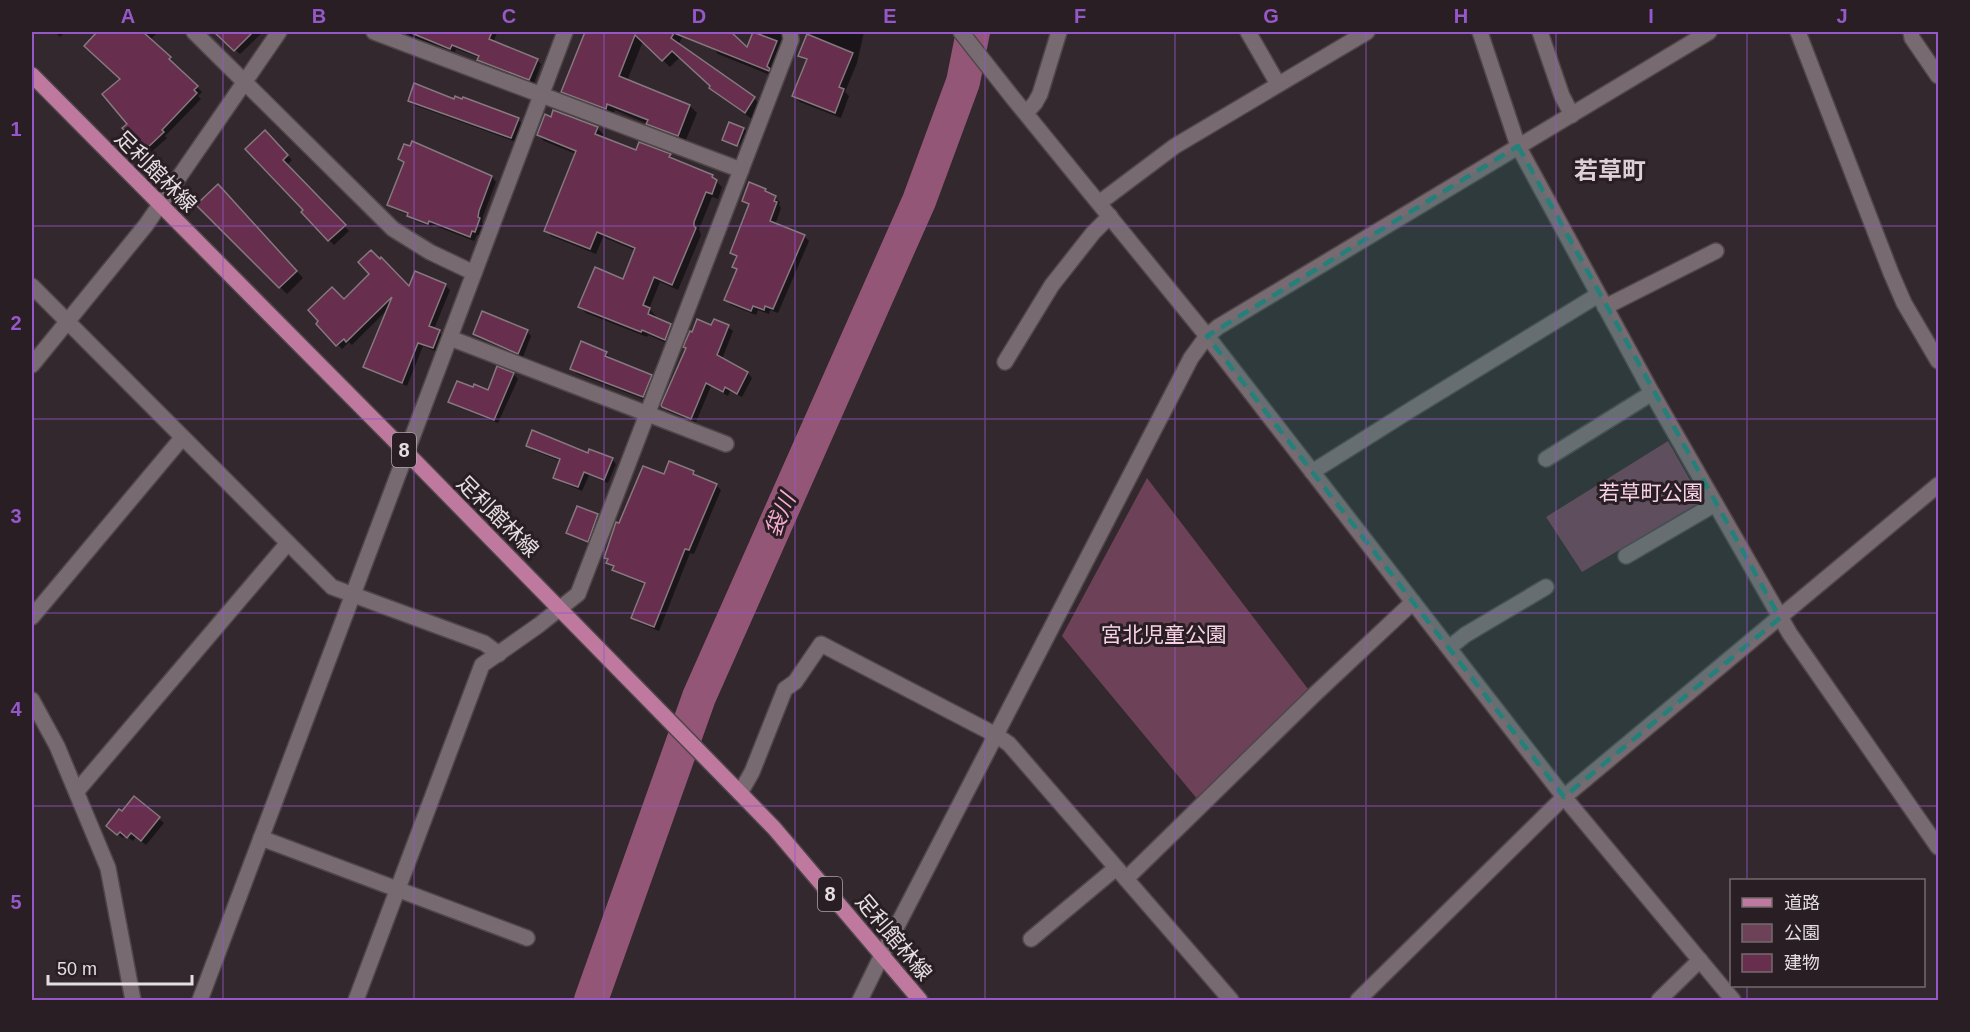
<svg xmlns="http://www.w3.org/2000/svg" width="1970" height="1032" font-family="Arial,'Noto Sans JP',sans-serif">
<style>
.green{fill:#6d4258}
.shadow{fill:#0007}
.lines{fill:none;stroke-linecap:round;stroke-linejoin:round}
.river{stroke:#945676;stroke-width:34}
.building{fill:#672e4e;stroke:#85787e;stroke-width:1.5}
.minor-casing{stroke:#4f464a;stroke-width:18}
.major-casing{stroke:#4f464a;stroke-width:18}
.minor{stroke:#776a70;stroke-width:15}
.major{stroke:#bf799e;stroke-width:15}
.marked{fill:#24807a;fill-opacity:0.2;stroke:#24807a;stroke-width:4.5;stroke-dasharray:12 8;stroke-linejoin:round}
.grid{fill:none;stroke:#9658c8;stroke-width:1.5;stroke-opacity:0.55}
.labels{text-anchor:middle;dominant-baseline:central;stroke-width:6;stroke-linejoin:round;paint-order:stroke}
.shield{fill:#281e23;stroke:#aca4a8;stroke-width:1.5}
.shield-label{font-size:20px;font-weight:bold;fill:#e5dee1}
.street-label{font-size:21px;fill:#e5dee1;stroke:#281e23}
.park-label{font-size:21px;fill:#f8d2e4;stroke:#281e23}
.water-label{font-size:22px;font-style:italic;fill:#f6acd1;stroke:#281e23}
.quarter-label{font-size:24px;font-weight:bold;fill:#ded0d6;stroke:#281e23}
.neatline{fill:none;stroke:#9658c8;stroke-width:2}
.grid-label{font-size:20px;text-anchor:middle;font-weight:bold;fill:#9658c8}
</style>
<rect width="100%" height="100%" fill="#32282d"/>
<!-- green -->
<g class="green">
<path d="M1668,441L1702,501L1582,572L1546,517Z"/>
<path d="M1147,478L1308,689L1198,800L1062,636Z"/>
</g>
<!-- shadow -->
<g class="shadow">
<path d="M55,32H65L60,37Z"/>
<path d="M115,32H158L150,40L202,92L198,96L201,99L165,136L167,138L149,154L124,128L129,124L122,79L105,42Z"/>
<path d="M216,32H263L240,54Z"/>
<path d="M402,32H496L497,33L493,43L537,60L541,64L534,83L484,65L479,60L480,58L456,49L455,52L409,36Z"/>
<path d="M594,32H681L684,34L678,45L754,98L761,106L752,119L718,95L680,57L670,67L643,41L627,81L690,106L697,113L685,142L655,131L648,124L615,110L613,115L570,99L562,91Z"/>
<path d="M755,32H779L786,41L775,77L718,54L712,47L748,50Z"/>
<path d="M809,32H864L857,63L845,92L849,96L841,118L800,102L794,96L808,62L799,56Z"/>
<path d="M409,100L455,101L518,120L523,124L516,142L414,105Z"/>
<path d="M597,128L603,134L602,138L637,152L670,155L677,162L712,177L722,187L718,199L712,197L699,229L701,235L678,290L660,282L649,309L656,316L654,319L671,325L677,331L671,345L648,335L647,337L586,313L580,307L624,281L636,251L603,237L596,254L551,236L546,230L576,154L544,141L538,135Z"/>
<path d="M744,129L746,131L740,145L724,139Z"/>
<path d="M265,133L292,160L286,166L349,231L334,245L303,212L305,210Z"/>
<path d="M413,143L492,177L496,182L483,216L482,222L483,224L479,235H477L474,241L433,225L432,227L413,220L409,215L394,209L389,205L404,163L399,159L411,148Z"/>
<path d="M765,190L780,202L779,205L781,208L775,225L804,236L809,241L778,313L770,310L769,314L758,310L756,315L731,305L726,300L738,270L734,267L737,258L731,253L750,206L743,200Z"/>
<path d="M225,193L303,278L287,294L199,205Z"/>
<path d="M445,285L450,290L434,329L444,336L437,352L423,346L407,386L370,371L365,367L388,309L352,345L349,342L342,349L318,324L344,302L410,289Z"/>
<path d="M712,327H728L733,331L722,359L748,373L752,378L742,397L730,391L728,396L711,386L696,422L668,411L663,406Z"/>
<path d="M527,331L531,336L523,357L479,338L475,334Z"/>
<path d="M606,353L611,358L610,360L651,376L656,381L648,401L577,374L572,369Z"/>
<path d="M498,368L514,374L518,379L498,423L455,406L450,401L488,392Z"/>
<path d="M528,445L612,459L616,464L608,483L589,475L582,491L559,481L555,477L560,461L532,450Z"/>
<path d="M694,472L698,477L716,485L721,490L694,554L690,553L659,631L637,622L633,617L646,585L619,574L606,558L620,525L665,476Z"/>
<path d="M597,516L602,520L593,545L573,537L568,533Z"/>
<path d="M134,798L164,823L146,845L136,837L133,841L125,835L123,838L113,830L122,814Z"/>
</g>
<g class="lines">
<!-- river -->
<path class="river" d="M591,1000L699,697L919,201L963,82L973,32"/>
</g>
<!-- building -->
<g class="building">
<path d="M97,32H143L171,57L169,59L198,86L194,90L197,93L162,130L164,132L144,151L122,128L127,124L102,94L120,79L84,46Z"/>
<path d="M214,32H253L234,51Z"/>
<path d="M409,32H492L489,39L538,59L529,80L477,60L479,56L452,45L450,49Z"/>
<path d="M585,32H731L747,47L753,32L777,41L767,66L770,69L769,71L674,33L671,38L755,97L745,113L709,88L710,86L672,51L662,61L635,35L619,76L690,105L678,136L646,124L648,120L607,104L606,109L561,92Z"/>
<path d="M807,34L853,53L839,87L844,89L835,113L792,96L807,59L798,56Z"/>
<path d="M414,83L454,99L455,96L462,99L463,97L519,118L511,138L408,101Z"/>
<path d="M553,110L598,127L595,134L636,150L639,142L671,154L669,157L713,175L712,177L717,180L712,194L706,192L694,222V226L696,228L672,285L654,277L643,305L650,308L648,314L671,324L665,340L642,330L641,332L578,307L595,267L623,279L635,248L597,232L590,249L544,231L576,151L537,135L545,114L551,117Z"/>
<path d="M729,122L744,128L737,146L722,140Z"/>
<path d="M265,130L288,155L283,160L346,225L328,241L301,212L303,210L245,149Z"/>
<path d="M412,141L492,176L479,211L478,217L480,218L475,232L472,231L470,237L429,221L428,224L407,216L408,213L387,205L404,162L398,159L404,144L410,146Z"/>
<path d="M749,182L766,189L765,191L776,196L774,201L777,202L770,221L805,235L773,309L765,306L764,310L753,306L751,311L724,300L737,269L732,267L737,256L730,253L749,204L742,201Z"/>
<path d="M218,184L297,271L279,288L196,205Z"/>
<path d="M371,250L380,259L381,257L409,286L415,271L446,284L429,326L440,330L433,348L418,343L402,383L363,367L392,297L346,342L344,339L336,346L316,324L318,321L308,310L332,287L344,299L369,274L358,262Z"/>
<path d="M482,311L528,330L518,354L473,334Z"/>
<path d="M697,319L711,325L714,319L729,325L717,355L748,372L737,394L725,387L723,392L706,383L691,419L662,407L661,405L686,348L683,347L690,331L692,332Z"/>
<path d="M581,341L607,352L605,356L652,375L643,397L570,369Z"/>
<path d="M497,366L514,373L494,420L448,402L457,381L473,387L474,384L488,390Z"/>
<path d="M532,430L588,453L589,449L613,458L604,480L584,472L578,487L553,478L560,459L526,446Z"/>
<path d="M669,461L694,471L693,474L717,484L689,550L685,549L654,627L631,618L645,583L612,570L614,566L606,563L608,559L604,558L616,522L619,523L643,466L664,474Z"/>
<path d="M577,506L598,514L588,542L566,533Z"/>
<path d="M134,796L160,817L141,841L131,833L127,838L120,832L117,835L106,826L119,809L122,811Z"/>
</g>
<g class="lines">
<defs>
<g id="minor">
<path d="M194,32L393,229L430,252L474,273"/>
<path d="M374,32L741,170"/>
<path d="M961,32L1013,98L1207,336L1564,797L1733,1000"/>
<path d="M1248,32L1278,84"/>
<path d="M1480,32L1518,146L1652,393L1790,634L1938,847"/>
<path d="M1540,32L1562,96L1572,115"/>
<path d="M1798,32L1891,273L1904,303L1938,361"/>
<path d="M1911,32L1912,38L1938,76"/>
<path d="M1026,113L1035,103L1040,94L1059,32"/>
<path d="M1099,203L1175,146L1367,32"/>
<path d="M32,286L332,587L484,643L499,654"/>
<path d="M1605,307L1716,251"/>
<path d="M450,338L726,444"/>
<path d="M1005,362L1052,285L1093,233L1110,216"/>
<path d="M32,365L146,225L279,32"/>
<path d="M1546,459L1652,393"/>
<path d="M1312,472L1412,409L1598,295"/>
<path d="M1626,556L1715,504"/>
<path d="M32,617L182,438"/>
<path d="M1449,648L1465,635L1546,587"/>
<path d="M32,700L57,746L108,868L133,1000"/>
<path d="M77,791L287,544"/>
<path d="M740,793L752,772L785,689L795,682L821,644L996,735L1009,744L1231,1000"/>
<path d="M261,838L527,938"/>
<path d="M1126,879L1315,694L1413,602"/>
<path d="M1031,939L1116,868"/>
<path d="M200,1000L565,32"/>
<path d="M356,1000L482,665L539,625L578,594L791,40L790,32"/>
<path d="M860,1000L882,955L1191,358L1207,336L1218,327L1709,32"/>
<path d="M1358,1000L1564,797L1938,485"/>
<path d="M1659,1000L1700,960"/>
</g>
<path id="major" d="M32,75L406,452L737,790L774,828L920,1000"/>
</defs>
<!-- minor casing -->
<use href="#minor" class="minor-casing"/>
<!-- major casing -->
<use href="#major" class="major-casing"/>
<!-- minor -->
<use href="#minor" class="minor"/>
<!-- major -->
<use href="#major" class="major"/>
</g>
<!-- marked area -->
<path class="marked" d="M1518,146L1780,618L1564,797L1207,336Z"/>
<!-- grid -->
<path class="grid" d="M223,32V1000M414,32V1000M604,32V1000M795,32V1000M985,32V1000M1175,32V1000M1366,32V1000M1556,32V1000M1747,32V880M32,226H1938M32,419H1938M32,613H1938M32,806H1938M1747,986V1000"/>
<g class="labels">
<!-- shield labels -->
<g class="shield">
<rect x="392" y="433" width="24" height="34" rx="4.5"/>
<rect x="818" y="877" width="24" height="34" rx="4.5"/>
</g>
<g class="shield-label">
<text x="404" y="450">8</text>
<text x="830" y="894">8</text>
</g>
<!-- street labels -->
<g class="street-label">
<text transform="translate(156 171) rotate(45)">足利館林線</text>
<text transform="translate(498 516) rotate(45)">足利館林線</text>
<text transform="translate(894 937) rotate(50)">足利館林線</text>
</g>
<!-- park labels -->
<g class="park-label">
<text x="1651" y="492">若草町公園</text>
<text x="1164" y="634">宮北児童公園</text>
</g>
<!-- water labels -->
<g class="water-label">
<text transform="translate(780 515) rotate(-66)">袋川</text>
</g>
<!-- quarter labels -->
<g class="quarter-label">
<text x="1610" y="170">若草町</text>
</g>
</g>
<!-- border -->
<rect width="1970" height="1032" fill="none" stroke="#281e23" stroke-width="66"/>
<!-- legend -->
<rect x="1730" y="879" width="195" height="108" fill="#281e23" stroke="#746b6f" stroke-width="1.5"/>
<rect x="1742" y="898" width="30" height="9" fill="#bf799e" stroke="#746b6f" stroke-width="1.5"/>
<text x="1784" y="909" font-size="18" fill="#e5dee1">道路</text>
<rect x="1742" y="924" width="30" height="18" fill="#6d4258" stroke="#746b6f" stroke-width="1.5"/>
<text x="1784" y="939" font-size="18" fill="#e5dee1">公園</text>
<rect x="1742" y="954" width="30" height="18" fill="#672e4e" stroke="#746b6f" stroke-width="1.5"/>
<text x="1784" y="969" font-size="18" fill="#e5dee1">建物</text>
<!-- scale -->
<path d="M48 975v9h144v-9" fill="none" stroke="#e5dee1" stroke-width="3"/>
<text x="57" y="975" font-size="18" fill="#e5dee1" stroke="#281e23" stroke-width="4.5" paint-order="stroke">50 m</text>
<rect x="33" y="33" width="1904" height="966" class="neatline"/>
<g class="grid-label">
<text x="128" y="23">A</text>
<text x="319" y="23">B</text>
<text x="509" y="23">C</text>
<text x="699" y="23">D</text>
<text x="890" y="23">E</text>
<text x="1080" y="23">F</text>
<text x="1271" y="23">G</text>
<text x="1461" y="23">H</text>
<text x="1651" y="23">I</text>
<text x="1842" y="23">J</text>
<text x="16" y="136">1</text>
<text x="16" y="330">2</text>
<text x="16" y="523">3</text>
<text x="16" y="716">4</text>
<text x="16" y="909">5</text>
</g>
</svg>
